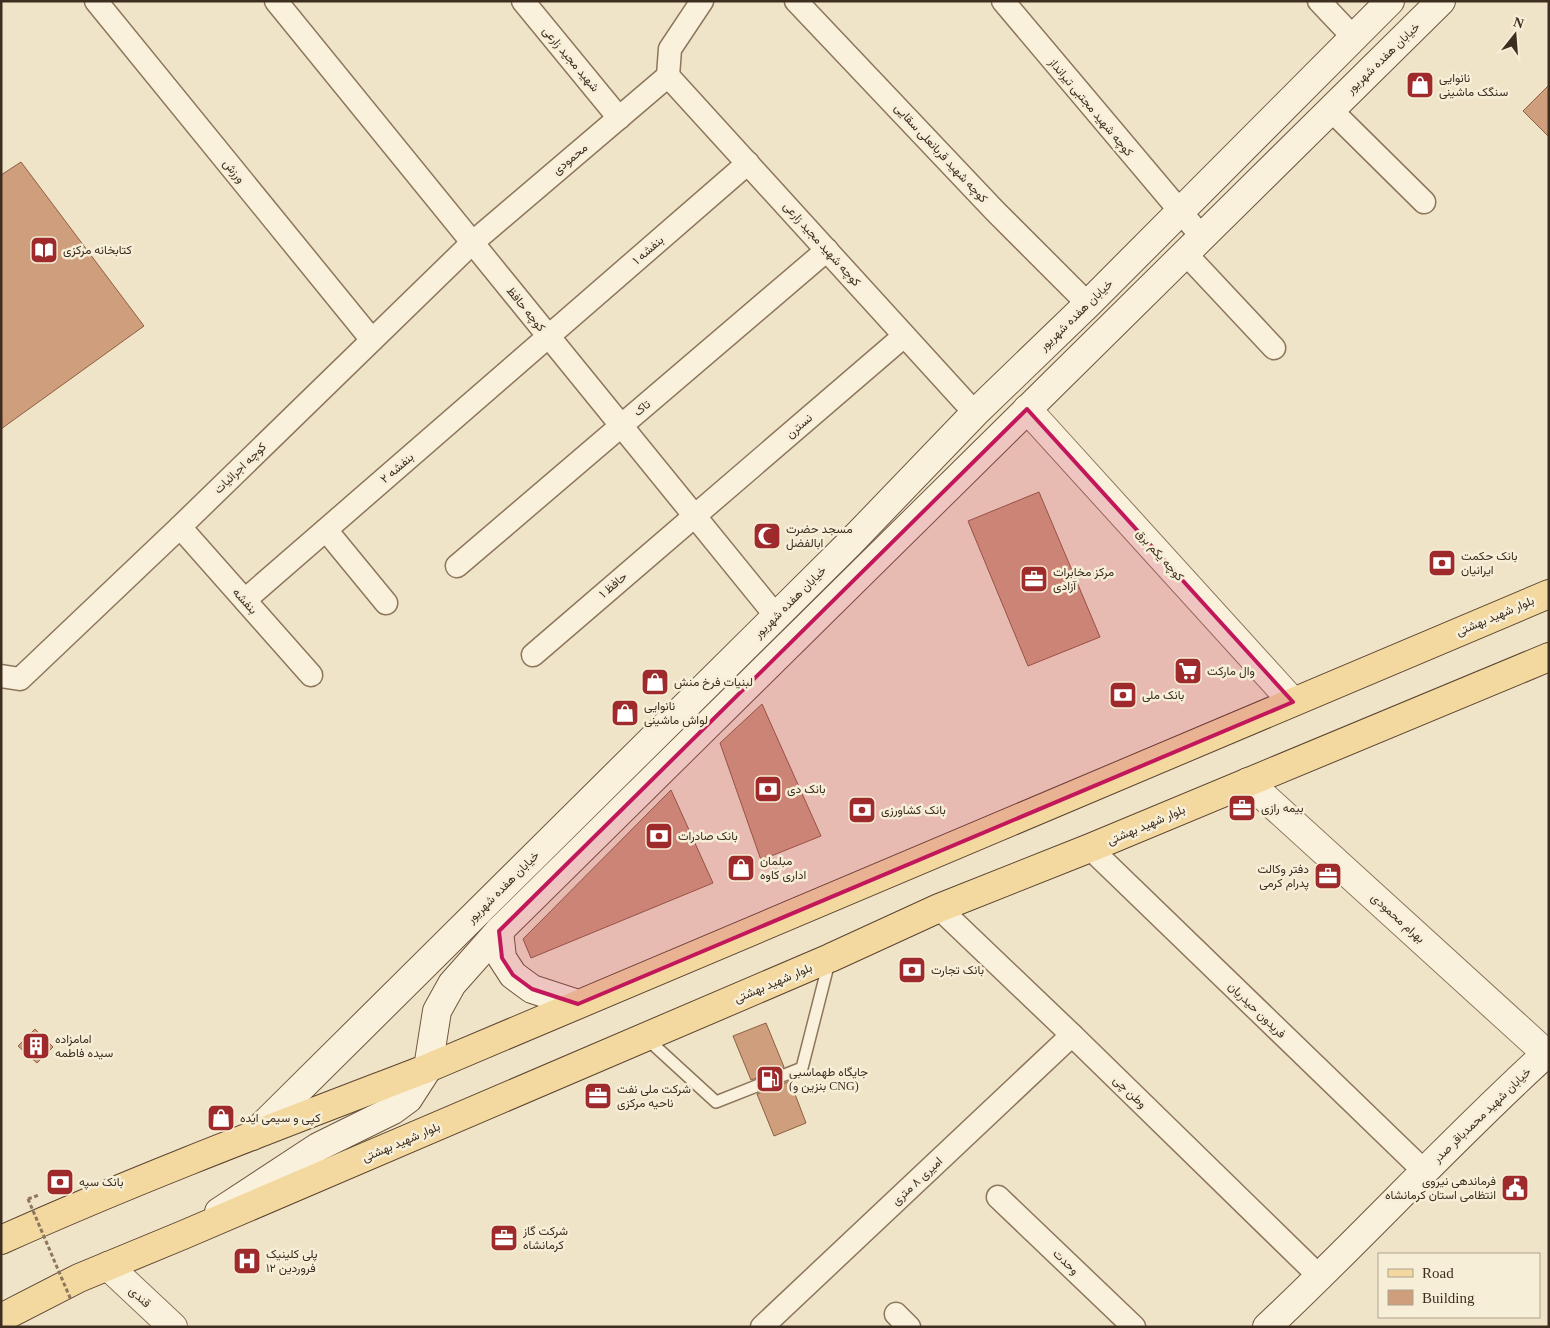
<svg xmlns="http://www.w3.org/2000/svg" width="1550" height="1328" font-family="'Times New Roman',Vazirmatn,serif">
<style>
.building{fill:#cf9f7d;stroke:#8d5f41}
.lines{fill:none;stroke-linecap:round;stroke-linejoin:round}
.service-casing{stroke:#8d765c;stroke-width:14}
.minor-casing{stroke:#8d765c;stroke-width:25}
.tertiary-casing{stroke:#8d765c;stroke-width:30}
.secondary-casing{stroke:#6f573f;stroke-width:30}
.primary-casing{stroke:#5b4430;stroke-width:30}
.path{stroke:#8d765c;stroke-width:3;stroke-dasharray:4 2.5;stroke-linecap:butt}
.service{stroke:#faf1dc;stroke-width:11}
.minor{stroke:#faf1dc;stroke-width:22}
.tertiary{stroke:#faf1dc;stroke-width:28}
.secondary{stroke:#faf1dc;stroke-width:28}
.primary{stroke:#f3d9a0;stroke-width:28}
.path-bridge{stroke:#8d765c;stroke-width:3;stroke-dasharray:4 2.5;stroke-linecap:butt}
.marked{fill:#c2185b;fill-opacity:0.2;stroke:#c2185b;stroke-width:4;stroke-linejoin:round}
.labels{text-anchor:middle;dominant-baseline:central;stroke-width:5;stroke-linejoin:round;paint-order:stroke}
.street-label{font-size:12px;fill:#3d2e20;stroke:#f7eed8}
.poi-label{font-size:12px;fill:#3d2e20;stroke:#f7eed8;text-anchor:start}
</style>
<rect width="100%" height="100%" fill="#f0e4c8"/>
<!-- building -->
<g class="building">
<path d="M1549,85V137L1523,111Z"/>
<path d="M21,162L144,326L1,429V175Z"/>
<path d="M1039,492L1100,637L1028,666L968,521Z"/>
<path d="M762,704L821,836L761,860L720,743Z"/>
<path d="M671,790L713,883L531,958L523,939Z"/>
<path d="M766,1023L784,1067L751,1080L733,1036Z"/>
<path d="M35,1029L53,1047L37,1063L18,1046Z"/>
<path d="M790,1081L806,1123L774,1136L757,1094Z"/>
</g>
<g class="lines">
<defs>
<path id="service" d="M645,1037L716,1102L802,1068L829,962"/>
<g id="minor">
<path d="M96,1L372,340"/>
<path d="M276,1L776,616"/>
<path d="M523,1L619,118"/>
<path d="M796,1L995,211L1088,304"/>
<path d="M1003,1L1202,237"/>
<path d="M1319,1L1353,37"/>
<path d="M668,76L975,413"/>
<path d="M668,76L670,49L702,1"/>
<path d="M1331,110L1424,202"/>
<path d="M1185,253L1274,348"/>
<path d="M180,527L311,675"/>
<path d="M326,530L386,603"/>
<path d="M457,566L827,250"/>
<path d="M245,600L748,163"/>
<path d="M533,655L904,336"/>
<path d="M1,676L20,679L180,527L472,243L668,76"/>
<path d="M1090,848L1424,1171"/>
<path d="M939,908L1072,1035L1320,1277"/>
<path d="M998,1197L1134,1327"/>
<path d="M896,1314L909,1327"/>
<path d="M762,1327L1072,1035"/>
</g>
<g id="tertiary">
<path d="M1027,409L1293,702"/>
<path d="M1248,782L1549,1056"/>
<path d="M108,1266L173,1327"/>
</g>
<g id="secondary">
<path d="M499,931L502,958L513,975L532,989L578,1004"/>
<path d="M252,1136L850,543L975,413L1088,304L1390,1"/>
<path d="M219,1212L318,1147L393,1110L408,1099L428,1068L437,1011L452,984L499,931L1441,1"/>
<path d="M1267,1327C1363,1237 1451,1140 1549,1051"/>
</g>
<g id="primary">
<path d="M1,1240C141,1177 285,1123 428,1068L1549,594"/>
<path d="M1,1318L79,1278L183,1235L830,958L939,908L1090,848L1549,657"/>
</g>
</defs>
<!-- service casing -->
<use href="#service" class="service-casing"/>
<!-- minor casing -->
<use href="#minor" class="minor-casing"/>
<!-- tertiary casing -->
<use href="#tertiary" class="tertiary-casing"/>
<!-- secondary casing -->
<use href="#secondary" class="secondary-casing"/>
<!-- primary casing -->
<use href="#primary" class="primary-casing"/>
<!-- path -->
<path class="path" d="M28,1199L39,1195"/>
<!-- service -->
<use href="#service" class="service"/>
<!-- minor -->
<use href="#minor" class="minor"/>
<!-- tertiary -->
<use href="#tertiary" class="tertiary"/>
<!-- secondary -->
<use href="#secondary" class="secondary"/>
<!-- primary -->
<use href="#primary" class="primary"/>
<!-- path-bridge -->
<path class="path-bridge" d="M28,1199L71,1300"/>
</g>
<!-- marked area -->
<path class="marked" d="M1027,409L1293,702L578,1004L532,989L513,975L502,958L499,931Z"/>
<!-- icons -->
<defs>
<symbol id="shop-square" viewBox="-11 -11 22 22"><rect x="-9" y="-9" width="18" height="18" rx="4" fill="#9e2a2b" stroke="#f7eed8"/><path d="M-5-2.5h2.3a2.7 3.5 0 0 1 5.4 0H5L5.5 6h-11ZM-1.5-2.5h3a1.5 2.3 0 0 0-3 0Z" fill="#fff"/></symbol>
<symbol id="library-square" viewBox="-11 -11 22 22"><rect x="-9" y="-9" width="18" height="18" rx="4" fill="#9e2a2b" stroke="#f7eed8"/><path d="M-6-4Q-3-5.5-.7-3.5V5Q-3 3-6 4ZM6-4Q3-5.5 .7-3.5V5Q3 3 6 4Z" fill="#fff"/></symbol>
<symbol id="mosque-square" viewBox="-11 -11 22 22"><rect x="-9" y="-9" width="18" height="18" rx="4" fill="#9e2a2b" stroke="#f7eed8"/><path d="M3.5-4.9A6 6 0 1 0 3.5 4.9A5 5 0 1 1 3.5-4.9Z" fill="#fff"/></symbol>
<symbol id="bank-square" viewBox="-11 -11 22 22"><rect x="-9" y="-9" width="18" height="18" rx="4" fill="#9e2a2b" stroke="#f7eed8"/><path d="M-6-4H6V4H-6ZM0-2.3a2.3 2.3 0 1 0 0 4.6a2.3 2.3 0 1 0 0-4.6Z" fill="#fff"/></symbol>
<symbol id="office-square" viewBox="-11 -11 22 22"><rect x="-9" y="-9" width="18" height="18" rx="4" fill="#9e2a2b" stroke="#f7eed8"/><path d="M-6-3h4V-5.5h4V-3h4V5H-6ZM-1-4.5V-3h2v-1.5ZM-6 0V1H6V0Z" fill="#fff"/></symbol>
<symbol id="supermarket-square" viewBox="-11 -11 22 22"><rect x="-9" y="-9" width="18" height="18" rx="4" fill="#9e2a2b" stroke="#f7eed8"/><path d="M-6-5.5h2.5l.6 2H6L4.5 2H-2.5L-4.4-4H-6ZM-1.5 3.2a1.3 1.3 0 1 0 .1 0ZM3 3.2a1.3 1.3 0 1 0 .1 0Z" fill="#fff"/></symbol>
<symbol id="building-square" viewBox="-11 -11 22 22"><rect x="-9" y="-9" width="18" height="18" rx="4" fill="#9e2a2b" stroke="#f7eed8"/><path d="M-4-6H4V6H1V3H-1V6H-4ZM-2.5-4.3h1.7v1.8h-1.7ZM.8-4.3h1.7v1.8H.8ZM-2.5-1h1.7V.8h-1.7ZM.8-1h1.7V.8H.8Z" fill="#fff"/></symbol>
<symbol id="fuel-square" viewBox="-11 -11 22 22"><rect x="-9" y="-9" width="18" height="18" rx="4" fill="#9e2a2b" stroke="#f7eed8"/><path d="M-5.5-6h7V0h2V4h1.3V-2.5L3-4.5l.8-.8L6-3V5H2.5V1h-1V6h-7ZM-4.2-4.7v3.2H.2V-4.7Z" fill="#fff"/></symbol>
<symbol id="civic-square" viewBox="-11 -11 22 22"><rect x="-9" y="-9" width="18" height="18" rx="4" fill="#9e2a2b" stroke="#f7eed8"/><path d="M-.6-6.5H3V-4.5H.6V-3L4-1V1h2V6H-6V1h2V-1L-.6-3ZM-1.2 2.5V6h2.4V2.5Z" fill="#fff"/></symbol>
<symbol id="hospital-square" viewBox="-11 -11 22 22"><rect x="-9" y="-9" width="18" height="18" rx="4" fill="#9e2a2b" stroke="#f7eed8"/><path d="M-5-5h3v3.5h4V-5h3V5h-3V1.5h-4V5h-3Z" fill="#fff"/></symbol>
</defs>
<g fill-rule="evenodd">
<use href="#shop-square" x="1404" y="69" width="32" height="32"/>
<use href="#library-square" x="28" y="234" width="32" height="32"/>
<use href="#mosque-square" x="751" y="520" width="32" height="32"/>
<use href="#bank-square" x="1426" y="547" width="32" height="32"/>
<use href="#office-square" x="1018" y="563" width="32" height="32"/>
<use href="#supermarket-square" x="1172" y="655" width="32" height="32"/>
<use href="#shop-square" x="639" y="666" width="32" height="32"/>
<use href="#bank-square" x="1107" y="679" width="32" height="32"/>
<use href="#shop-square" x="609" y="697" width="32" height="32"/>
<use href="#bank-square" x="752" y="773" width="32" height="32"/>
<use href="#office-square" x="1226" y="792" width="32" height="32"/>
<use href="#bank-square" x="846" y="794" width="32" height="32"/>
<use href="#bank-square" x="643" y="820" width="32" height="32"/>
<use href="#shop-square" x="725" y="852" width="32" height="32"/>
<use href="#office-square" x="1312" y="860" width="32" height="32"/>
<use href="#bank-square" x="896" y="954" width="32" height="32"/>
<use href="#building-square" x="20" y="1030" width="32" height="32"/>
<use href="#fuel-square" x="754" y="1063" width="32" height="32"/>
<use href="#office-square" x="582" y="1080" width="32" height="32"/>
<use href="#shop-square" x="205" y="1102" width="32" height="32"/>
<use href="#bank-square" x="44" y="1166" width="32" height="32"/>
<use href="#civic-square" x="1499" y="1172" width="32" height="32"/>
<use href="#office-square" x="488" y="1222" width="32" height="32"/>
<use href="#hospital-square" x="231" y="1245" width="32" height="32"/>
</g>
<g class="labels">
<!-- street labels -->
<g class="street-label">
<text transform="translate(1383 58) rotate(-44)">خیابان هفده شهریور</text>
<text transform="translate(571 59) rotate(50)">شهید مجید زارعی</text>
<text transform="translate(1091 107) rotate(50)">کوچه شهید مجتبی تیرانداز</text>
<text transform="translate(941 153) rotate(47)">کوچه شهید قربانعلی سقایی</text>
<text transform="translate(570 159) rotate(-40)">محمودی</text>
<text transform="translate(234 171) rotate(51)">ورزش</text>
<text transform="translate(822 244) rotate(48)">کوچه شهید مجید زارعی</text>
<text transform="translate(648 250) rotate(-41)">بنفشه ۱</text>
<text transform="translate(526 309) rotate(51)">کوچه حافظ</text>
<text transform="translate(1076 315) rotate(-44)">خیابان هفده شهریور</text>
<text transform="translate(642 408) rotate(-40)">تاک</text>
<text transform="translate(799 426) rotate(-41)">نسترن</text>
<text transform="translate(240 468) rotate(-44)">کوچه اجرائیات</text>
<text transform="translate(397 468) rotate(-41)">بنفشه ۲</text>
<text transform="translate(1160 555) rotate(48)">کوچه یکم برق</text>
<text transform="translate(613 585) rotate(-41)">حافظ ۱</text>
<text transform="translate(245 601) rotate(48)">بنفشه</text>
<text transform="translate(790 602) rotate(-45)">خیابان هفده شهریور</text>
<text transform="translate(1495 616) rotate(-23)">بلوار شهید بهشتی</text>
<text transform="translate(1146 825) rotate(-23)">بلوار شهید بهشتی</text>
<text transform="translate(503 887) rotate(-45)">خیابان هفده شهریور</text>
<text transform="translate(1398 918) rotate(42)">بهرام محمودی</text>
<text transform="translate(773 983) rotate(-23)">بلوار شهید بهشتی</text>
<text transform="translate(1257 1010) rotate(44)">فریدون حیدریان</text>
<text transform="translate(1130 1092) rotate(44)">وطن چی</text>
<text transform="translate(1482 1115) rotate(-44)">خیابان شهید محمدباقر صدر</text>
<text transform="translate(401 1142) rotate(-23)">بلوار شهید بهشتی</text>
<text transform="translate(917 1181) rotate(-43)">امیری ۸ متری</text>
<text transform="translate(1066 1262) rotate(44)">وحدت</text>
<text transform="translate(140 1297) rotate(43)">قندی</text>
</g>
<!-- poi labels -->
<g class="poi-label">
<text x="1439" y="78">نانوایی<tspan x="1439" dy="14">سنگک ماشینی</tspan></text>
<text x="63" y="250">کتابخانه مرکزی</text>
<text x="786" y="529">مسجد حضرت<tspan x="786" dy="14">ابالفضل</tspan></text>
<text x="1461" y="556">بانک حکمت<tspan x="1461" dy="14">ایرانیان</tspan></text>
<text x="1053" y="572">مرکز مخابرات<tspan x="1053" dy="14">آزادی</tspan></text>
<text x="1207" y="671">وال مارکت</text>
<text x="674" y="682">لبنیات فرخ منش</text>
<text x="1142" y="695">بانک ملی</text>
<text x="644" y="706">نانوایی<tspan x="644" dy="14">لواش ماشینی</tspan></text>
<text x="787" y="789">بانک دی</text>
<text x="1261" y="808">بیمه رازی</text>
<text x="881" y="810">بانک کشاورزی</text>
<text x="678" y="836">بانک صادرات</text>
<text x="760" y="861">مبلمان<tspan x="760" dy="14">اداری کاوه</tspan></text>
<text x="1309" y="869" text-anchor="end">دفتر وکالت<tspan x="1309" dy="14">پدرام کرمی</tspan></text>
<text x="931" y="970">بانک تجارت</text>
<text x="55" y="1039">امامزاده<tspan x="55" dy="14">سیده فاطمه</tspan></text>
<text x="789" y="1072">جایگاه طهماسبی<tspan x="789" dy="14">(بنزین و CNG)</tspan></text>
<text x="617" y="1089">شرکت ملی نفت<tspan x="617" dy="14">ناحیه مرکزی</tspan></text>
<text x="240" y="1118">کپی و سیمی ایده</text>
<text x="1496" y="1181" text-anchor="end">فرماندهی نیروی<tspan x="1496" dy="14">انتظامی استان کرمانشاه</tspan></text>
<text x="79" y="1182">بانک سپه</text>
<text x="523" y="1231">شرکت گاز<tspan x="523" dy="14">کرمانشاه</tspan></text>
<text x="266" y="1254">پلی کلینیک<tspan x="266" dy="14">۱۲ فروردین</tspan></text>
</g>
</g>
<!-- border -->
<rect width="1550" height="1328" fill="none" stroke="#3d2e20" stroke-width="5"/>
<!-- legend -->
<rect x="1378" y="1253" width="162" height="65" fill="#f7eed8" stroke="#ada18e"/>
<rect x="1388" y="1269" width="25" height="8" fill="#f3d9a0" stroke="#ada18e"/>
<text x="1422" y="1278" font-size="15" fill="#3d2e20">Road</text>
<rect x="1388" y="1290" width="25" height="15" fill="#cf9f7d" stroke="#ada18e"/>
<text x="1422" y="1303" font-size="15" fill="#3d2e20">Building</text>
<!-- north arrow -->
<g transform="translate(1515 35) rotate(17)" stroke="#f7eed8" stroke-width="4" paint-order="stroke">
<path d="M0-4L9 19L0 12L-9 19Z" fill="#3d2e20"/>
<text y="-8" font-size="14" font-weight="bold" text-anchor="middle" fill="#3d2e20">N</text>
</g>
</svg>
